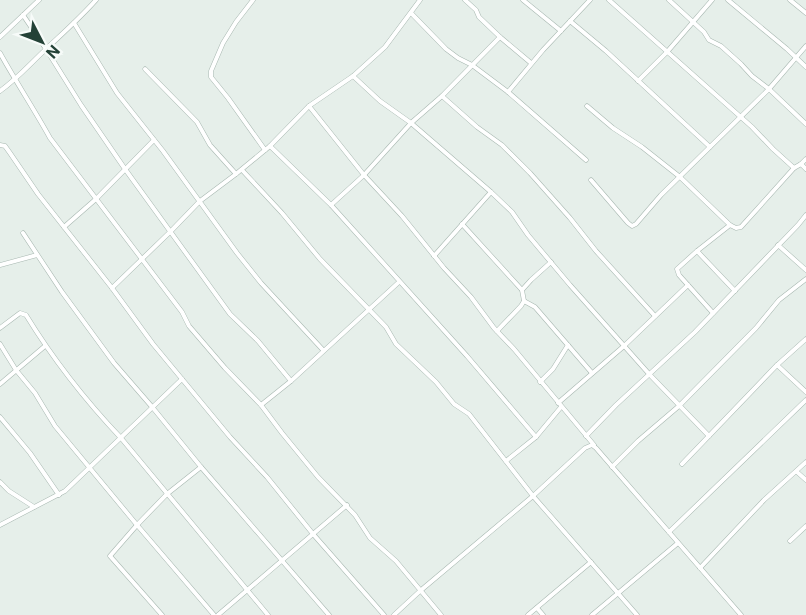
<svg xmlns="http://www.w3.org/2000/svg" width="806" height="615" font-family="Roboto,sans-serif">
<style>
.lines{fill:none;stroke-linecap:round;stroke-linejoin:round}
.street-casing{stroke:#a8b8b1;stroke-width:5}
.street{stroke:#fff;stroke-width:4}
</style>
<rect width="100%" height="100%" fill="#e6efea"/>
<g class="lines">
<defs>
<g id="street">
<path d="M253,0L236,22L223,43L211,71V77L228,98L265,150"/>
<path d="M465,0L476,10L479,17L500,37L531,63"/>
<path d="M523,0L561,31"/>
<path d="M609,0L752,127L773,149L794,168"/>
<path d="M669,0L704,32L709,40L721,46L741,64L752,76L769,89L806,124"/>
<path d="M728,0L787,49L806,67"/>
<path d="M790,0L806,13"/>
<path d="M411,13L446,49L458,58L472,65L508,92L586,160"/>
<path d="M23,15L46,49L81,105L125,169L230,314L258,341L291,381"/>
<path d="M570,21L606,51L710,147"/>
<path d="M74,23L117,93L163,151L237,253L261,283L323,350"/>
<path d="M0,37L39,0"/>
<path d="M0,53C16,82 34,109 50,138L182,312L189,326L225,368L261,405L282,433L318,477L355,515L370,538L396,561L441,615"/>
<path d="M145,69L197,122L210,145L236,174"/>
<path d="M353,76L380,101L411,123L491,192L512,212L528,235L570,285L650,375L709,436"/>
<path d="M638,81L667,52L712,0"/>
<path d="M0,91C17,79 30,64 45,50C63,33 80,18 96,0"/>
<path d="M508,92L543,50L590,0"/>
<path d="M442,96L477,127L502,145L530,173L570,218L596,251L655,316"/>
<path d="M309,106L364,175L402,216L444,268L471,297L494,328L514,349L594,445"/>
<path d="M587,106L613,128L642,147L680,177L730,225L736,228L741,227L794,168L801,164L806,159"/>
<path d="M0,145L5,146L10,153L38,194L112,288L153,344L230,437L267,477L313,534L384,615"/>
<path d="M270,146L331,205L467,356L536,437"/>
<path d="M801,164L806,169"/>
<path d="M242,170L282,213L320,259L386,327L396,344L436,382L454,404L469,414L533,496L637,615"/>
<path d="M591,180L628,223L632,226L636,224L661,195L769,89L806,46"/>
<path d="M331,205L364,175L411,123L442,96L500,37"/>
<path d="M462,224L522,290"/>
<path d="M64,227L96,199L154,140"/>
<path d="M23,233L62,292L114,363L153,408L201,467L329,615"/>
<path d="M778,245L806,270"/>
<path d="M697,251L735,291"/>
<path d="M434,256L491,192"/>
<path d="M0,265L37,255"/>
<path d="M112,288L171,231L200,201L236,174L270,146L309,106L353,76L385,47L420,0"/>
<path d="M524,301L535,307L592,373"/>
<path d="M713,313L679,275L677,269L697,251L730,225"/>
<path d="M0,328L20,313L26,315C53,359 85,400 121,438L268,615"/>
<path d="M497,331L521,306L524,301L522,290L531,280L551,262"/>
<path d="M0,344L16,370L35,393L55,426L137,525L214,615"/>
<path d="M777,365L806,392"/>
<path d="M540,382L553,369L568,345"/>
<path d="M0,384L45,346"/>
<path d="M558,403L624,346L688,285"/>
<path d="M261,405L291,381L399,282"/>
<path d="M0,417L30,453L59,495"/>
<path d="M586,436L616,405L695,332L798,225L806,215"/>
<path d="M506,461L536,437L561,407"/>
<path d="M682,464L777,365L806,339"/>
<path d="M612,467L638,441L679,406L756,328L779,300L806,279"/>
<path d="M797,472L806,480"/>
<path d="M0,482L9,491L34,507"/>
<path d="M0,525L65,491L182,379"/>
<path d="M669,532L806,400"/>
<path d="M790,541L806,526"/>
<path d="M700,568L764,500L806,462"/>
<path d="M537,608L543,615"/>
<path d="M162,615L110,556L137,525L167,494L201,467"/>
<path d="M218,615L347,505"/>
<path d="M394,615L420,591L533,496L585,448L592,445L596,448L741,615"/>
<path d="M528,615L591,562"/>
<path d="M592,615L678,543"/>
</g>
</defs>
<!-- street casing -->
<use href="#street" class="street-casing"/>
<!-- street -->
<use href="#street" class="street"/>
</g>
<!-- north arrow -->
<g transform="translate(42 42) rotate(132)" stroke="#f7fbf9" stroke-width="4.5" paint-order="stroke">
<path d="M0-4.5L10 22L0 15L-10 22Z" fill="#244237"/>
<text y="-9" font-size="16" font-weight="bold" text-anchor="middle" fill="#244237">N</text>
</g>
</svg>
